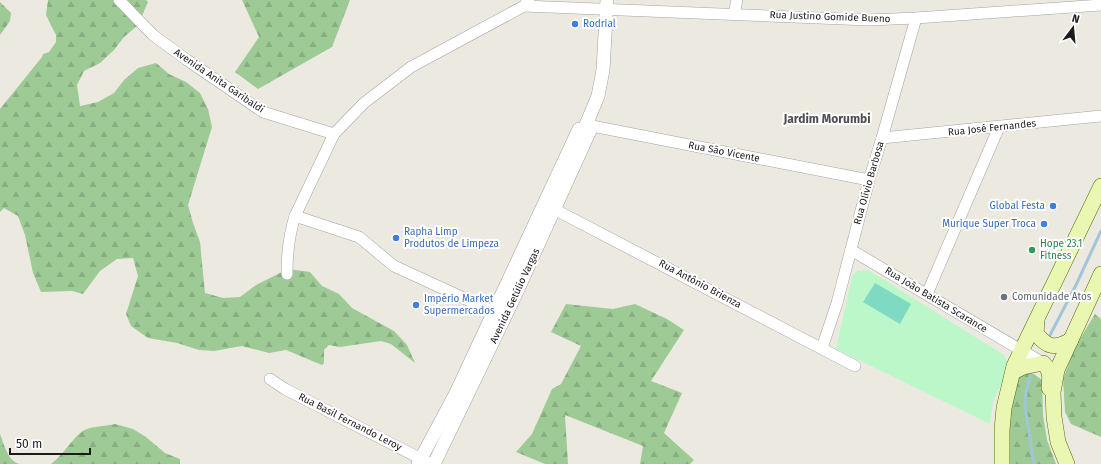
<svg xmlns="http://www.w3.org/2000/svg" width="1101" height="464" font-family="'Fira Sans',sans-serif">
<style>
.forest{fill:url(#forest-firs)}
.park{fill:#bcf7c9}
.pitch{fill:#7fdac3}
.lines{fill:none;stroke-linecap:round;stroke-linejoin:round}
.stream{stroke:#a1c5d9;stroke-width:3}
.minor-casing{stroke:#a2a2a2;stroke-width:12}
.tertiary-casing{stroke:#a2a2a2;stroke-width:14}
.secondary-casing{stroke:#536b08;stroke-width:16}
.minor{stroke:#fff;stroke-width:11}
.tertiary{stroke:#fff;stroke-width:13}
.secondary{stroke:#eaf7b3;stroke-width:15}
.shop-dot{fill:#3f7fe0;stroke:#fff;stroke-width:1.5}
.leisure-dot{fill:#2e9e5b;stroke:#fff;stroke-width:1.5}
.worship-dot{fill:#6b7280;stroke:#fff;stroke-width:1.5}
.labels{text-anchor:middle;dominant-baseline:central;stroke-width:4;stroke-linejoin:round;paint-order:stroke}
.street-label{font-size:10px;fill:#1b1b1b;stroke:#fff}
.shop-label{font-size:10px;fill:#366cbe;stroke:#fff;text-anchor:start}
.leisure-label{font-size:10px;fill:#27864d;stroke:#fff;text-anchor:start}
.worship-label{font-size:10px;fill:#5b616d;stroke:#fff;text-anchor:start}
.quarter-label{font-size:12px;font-weight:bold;fill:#4e4e4e;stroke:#fff}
</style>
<defs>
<pattern id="forest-firs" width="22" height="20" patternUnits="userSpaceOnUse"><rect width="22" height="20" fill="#9eca96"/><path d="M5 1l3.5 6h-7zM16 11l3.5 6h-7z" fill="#88ad81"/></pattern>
</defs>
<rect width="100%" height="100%" fill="#eceae0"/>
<!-- forest -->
<g class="forest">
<path d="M48,0H146L148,2L138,25L124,37L114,50L100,63L84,71L77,85L80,106L98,102L114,93L124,80L138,68L156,63L169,74L186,82L200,93L208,109L212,127L188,205L193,223L200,242L205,293L223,298L240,297L256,285L288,269L310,272L322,286L339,294L352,308L394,331L407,345L415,363L391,344L381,341L340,347L329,345L324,350V363L322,365L286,350L269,353L242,346L214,351L199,350L177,343L148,338L131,326L126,314L138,276L133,258L117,259L100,271L83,294L72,291L41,292L33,273L25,235L18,216L4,208L0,212V109L42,57L43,54L49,52L56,42V35L46,15Z"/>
<path d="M242,0H350L332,47L258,89L235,72L259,37Z"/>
<path d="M0,2L11,13L10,21L0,35Z"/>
<path d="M566,304L613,309L635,304L667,319L684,330L651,381L682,393L664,433L694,460L690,464H640L643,446L565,415L568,464H545L516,452L532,434L552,389L561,384L581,346L551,332Z"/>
<path d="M1095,314L1101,319V437L1071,424L1065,412L1063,379L1075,347Z"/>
<path d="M1024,373L1034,374L1042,380L1043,415L1047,440L1056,464H1009L1006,437L1017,379Z"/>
<path d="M115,424L133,429L146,437L165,453L180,459V464H51C63,456 76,432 87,429C95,426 106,426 115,424Z"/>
<path d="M0,434C4,444 8,462 20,464H0Z"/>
</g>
<!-- park -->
<path class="park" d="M868,270L1004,355L1008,363L1005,376L993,402L990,424L836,349L852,276L857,271Z"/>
<!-- pitch -->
<path class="pitch" d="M875,283L911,304L900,324L863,302Z"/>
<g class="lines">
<!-- stream -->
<g class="stream">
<path d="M1048,339L1076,285L1101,231"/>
<path d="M1031,373L1026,392L1025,406L1034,464"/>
</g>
<defs>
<g id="minor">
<path d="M119,0L153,35L187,60L263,112L334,134"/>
<path d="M524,6L869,20L916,18L1101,5"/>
<path d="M734,14L737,0"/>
<path d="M585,125L592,126L869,180"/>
<path d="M882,138L1101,116"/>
<path d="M548,206L855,366"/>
<path d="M295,216L359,237L394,266L494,312L500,316"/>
<path d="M851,250L1043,363"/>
<path d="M287,274C287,254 289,235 295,216L334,134L364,103L411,67L524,6L529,0"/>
<path d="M927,294L999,127"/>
<path d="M822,348L837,303L869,180L882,138L916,18"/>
<path d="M270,379L285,389L431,464"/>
</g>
<g id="tertiary">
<path d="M586,125L598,96L603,70L607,0"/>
<path d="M418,464L456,393L579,129"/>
<path d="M434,464L513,300L592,126"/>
</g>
<g id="secondary">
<path d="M1037,320L1036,333C1047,348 1055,349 1071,340"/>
<path d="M1013,372L1023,367L1043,363C1051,370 1050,378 1049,388"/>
<path d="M1002,464V430L1004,408L1014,366L1101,186"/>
<path d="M1067,464L1058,442L1054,417L1053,392L1057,370L1101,274"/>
</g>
</defs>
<!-- minor casing -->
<use href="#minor" class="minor-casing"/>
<!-- tertiary casing -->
<use href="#tertiary" class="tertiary-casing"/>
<!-- secondary casing -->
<use href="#secondary" class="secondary-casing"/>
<!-- minor -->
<use href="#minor" class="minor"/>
<!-- tertiary -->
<use href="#tertiary" class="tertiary"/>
<!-- secondary -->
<use href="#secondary" class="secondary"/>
</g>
<!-- markers -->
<g class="shop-dot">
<circle cx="575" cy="24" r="4"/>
<circle cx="1053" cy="206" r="4"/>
<circle cx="1044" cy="224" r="4"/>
<circle cx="396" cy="238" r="4"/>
<circle cx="416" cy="305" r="4"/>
</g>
<circle class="leisure-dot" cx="1032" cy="250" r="4"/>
<circle class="worship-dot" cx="1004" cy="297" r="4"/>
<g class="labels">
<!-- street labels -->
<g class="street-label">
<text transform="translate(830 17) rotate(2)">Rua Justino Gomide Bueno</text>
<text transform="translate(219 81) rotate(34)">Avenida Anita Garibaldi</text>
<text transform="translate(992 128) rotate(-6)">Rua José Fernandes</text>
<text transform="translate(724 152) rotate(11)">Rua São Vicente</text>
<text transform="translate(869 183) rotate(-74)">Rua Olívio Barbosa</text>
<text transform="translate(700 284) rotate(28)">Rua Antônio Brienza</text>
<text transform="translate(515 296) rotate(-65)">Avenida Getúlio Vargas</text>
<text transform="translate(936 300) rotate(31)">Rua João Batista Scarance</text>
<text transform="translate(350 422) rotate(27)">Rua Basil Fernando Leroy</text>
</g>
<!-- shop labels -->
<g class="shop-label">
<text x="583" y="24">Rodrial</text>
<text x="1045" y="206" text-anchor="end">Global Festa</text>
<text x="1036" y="224" text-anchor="end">Murique Super Troca</text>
<text x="404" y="232">Rapha Limp<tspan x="404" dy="12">Produtos de Limpeza</tspan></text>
<text x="424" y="299">Império Market<tspan x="424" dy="12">Supermercados</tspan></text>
</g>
<!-- leisure labels -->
<g class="leisure-label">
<text x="1040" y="244">Hope 23.1<tspan x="1040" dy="12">Fitness</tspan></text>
</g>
<!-- worship labels -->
<g class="worship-label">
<text x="1012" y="297">Comunidade Atos</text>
</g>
<!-- quarter labels -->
<g class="quarter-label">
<text x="827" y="119">Jardim Morumbi</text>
</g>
</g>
<!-- north arrow -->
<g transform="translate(1073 28) rotate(16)" stroke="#ffffff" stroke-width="3" paint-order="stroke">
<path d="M0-3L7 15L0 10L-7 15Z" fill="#1b1b1b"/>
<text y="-6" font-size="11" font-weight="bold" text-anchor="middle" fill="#1b1b1b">N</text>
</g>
<!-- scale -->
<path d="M10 448v6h80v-6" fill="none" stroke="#1b1b1b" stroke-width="2"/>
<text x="16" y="448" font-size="12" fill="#1b1b1b" stroke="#ffffff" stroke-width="3" paint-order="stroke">50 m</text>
</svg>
